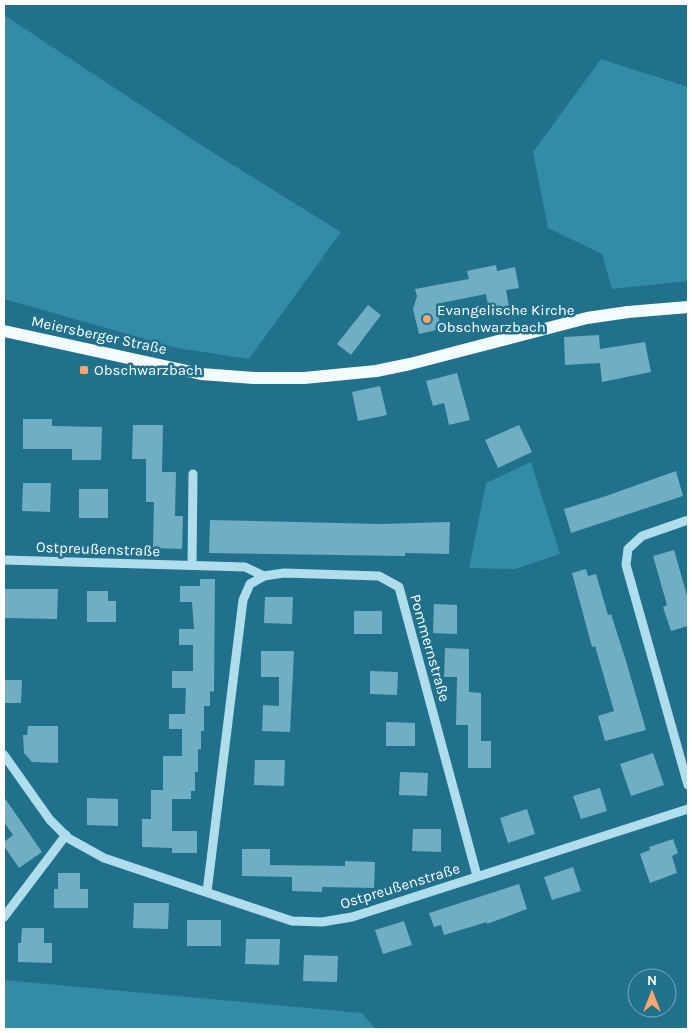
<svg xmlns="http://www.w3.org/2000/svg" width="692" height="1033" font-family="Karla,sans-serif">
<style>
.green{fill:#328ba7}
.building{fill:#6faec3}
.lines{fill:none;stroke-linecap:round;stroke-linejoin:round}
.minor{stroke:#afddeb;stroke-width:9}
.major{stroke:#f4fbfe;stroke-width:12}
.poi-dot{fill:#f8a770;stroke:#21718c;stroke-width:2}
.labels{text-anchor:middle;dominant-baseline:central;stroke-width:5;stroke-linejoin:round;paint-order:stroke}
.poi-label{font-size:15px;fill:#fff;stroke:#21718c;text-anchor:start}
.street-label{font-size:15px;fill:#fff;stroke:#21718c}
</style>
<rect width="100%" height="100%" fill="#21718c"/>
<!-- green -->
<g class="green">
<path d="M4,15L201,145L341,232L249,359L177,348L4,299Z"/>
<path d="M601,59L688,87V281L612,289L602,254L548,228L533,152Z"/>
<path d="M531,462L560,554L515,569L469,568L486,483Z"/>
<path d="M4,980L362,1013L375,1029H4Z"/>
</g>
<!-- building -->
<g class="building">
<path d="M496,265L497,271L515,267L519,288L506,290L510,313L490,317L486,294L436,304L441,329L419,334L413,309L417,296L415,289L469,279L467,271Z"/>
<path d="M368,305L381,315L351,355L337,344Z"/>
<path d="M599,335L600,349L645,342L651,372L602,382L600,363L565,365L564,337Z"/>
<path d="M457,373L470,420L449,425L444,403L433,406L426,381Z"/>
<path d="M380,386L387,415L358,421L352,392Z"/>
<path d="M23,419H52V426L102,427L101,460H72V449H23Z"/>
<path d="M133,425H163L162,472H176L175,516H183L182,549L153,548L154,502H146V459H132Z"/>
<path d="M519,425L532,452L498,468L485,440Z"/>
<path d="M676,471L683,496L571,533L564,509L606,496Z"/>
<path d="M23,483H51L50,512L22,511Z"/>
<rect x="79" y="489" width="29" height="29"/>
<path d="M210,520L380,524L450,522L449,554L405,553V556L209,553Z"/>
<path d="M674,550L688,599V626L671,631L663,607L667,605L653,556Z"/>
<path d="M586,569L588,576L596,574L608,615L611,614L626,661L646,730L605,741L598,716L614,711L595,646L592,647L572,573Z"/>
<path d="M200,579H215L214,692L210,691V706H204V731H201V749H198V772H195V791H191V799H172V831H197V853H172V848L142,847V819H151V790H163V756H182V729H169V714H185L186,688H172V671H193V645H179V629H194L192,602H180V586H200Z"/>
<path d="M4,589H58L57,619L4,618Z"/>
<path d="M87,591H108V601H116V622H87Z"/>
<path d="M265,597H293L292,624L264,623Z"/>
<path d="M434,604L457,605V634L433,633Z"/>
<rect x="354" y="611" width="28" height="23"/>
<path d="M445,648L469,649V692L481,693V741H491V768H468V725H456L457,677H444Z"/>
<path d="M261,651H294L290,732L262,731L263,705L279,706V677H261Z"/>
<path d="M370,671L398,672L397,695L370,694Z"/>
<path d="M4,680H22L21,703H4Z"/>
<path d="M386,722L415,723V746H386Z"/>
<path d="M28,726H58V763L32,762L24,753L23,735H27Z"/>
<path d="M653,753L664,785L631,796L620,764Z"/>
<path d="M255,760H285L284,786L254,785Z"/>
<path d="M400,772L428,773L427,796L399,795Z"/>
<path d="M600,788L607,811L581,819L573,796Z"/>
<path d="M4,797L42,852L19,868L4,846V842L13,835L4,822Z"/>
<path d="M87,798L118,799V826L87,825Z"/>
<path d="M527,809L535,834L508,843L500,818Z"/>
<path d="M413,829H441V852L412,851Z"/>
<path d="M673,839L678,853L672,856L677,873L650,883L640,854L650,850L649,847Z"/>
<path d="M242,849H270V865L345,866V861L375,862L374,888L322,887V892L292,891V877L242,876Z"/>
<path d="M573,867L581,891L552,900L544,877Z"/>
<path d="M58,873H80V889H88V908H54V889H58Z"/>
<path d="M519,884L527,909L487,924V922L444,935L441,925L434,927L429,913Z"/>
<path d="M134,903H169L168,929L133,928Z"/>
<rect x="187" y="920" width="34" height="26"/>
<path d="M404,921L412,945L383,954L375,930Z"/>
<path d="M22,928H44V943H52V963L18,962V943H21Z"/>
<path d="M246,939H280L279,965L245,964Z"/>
<path d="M304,955L338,956L337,982L303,981Z"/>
</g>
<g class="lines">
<!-- minor -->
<g class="minor">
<path d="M688,520L642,536L628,549L626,565L688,785"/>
<path d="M4,560L245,567L264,576"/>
<path d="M192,565L193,474"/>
<path d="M4,755L50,820L68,838L104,858L292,921L322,922L352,917L688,809"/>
<path d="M207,892L243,600L250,584L264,576L284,573L379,576L399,587L477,876"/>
<path d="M4,917L66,835"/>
</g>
<!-- major -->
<path class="major" d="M4,331L201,374L254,378H304L376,371L410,364L587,318L628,312L688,307"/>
</g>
<!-- markers -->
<g class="poi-dot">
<circle cx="427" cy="319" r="5"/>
<rect x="79" y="365" width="10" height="10" rx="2.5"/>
</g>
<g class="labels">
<!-- poi labels -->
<g class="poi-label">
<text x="437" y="310">Evangelische Kirche<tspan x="437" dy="17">Obschwarzbach</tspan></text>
<text x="94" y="370">Obschwarzbach</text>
</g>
<!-- street labels -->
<g class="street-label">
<text transform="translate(99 335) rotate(12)">Meiersberger Straße</text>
<text transform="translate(98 549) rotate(2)">Ostpreußenstraße</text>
<text transform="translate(430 648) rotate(74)">Pommernstraße</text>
<text transform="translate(400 886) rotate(-17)">Ostpreußenstraße</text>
</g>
</g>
<!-- border -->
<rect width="692" height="1033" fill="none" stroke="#ffffff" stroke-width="10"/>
<!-- north arrow -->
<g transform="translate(652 993)"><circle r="24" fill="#21718c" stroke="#7aaaba"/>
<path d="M0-4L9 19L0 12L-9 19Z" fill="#f8a770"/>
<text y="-8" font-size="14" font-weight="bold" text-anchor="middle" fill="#ffffff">N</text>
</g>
</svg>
